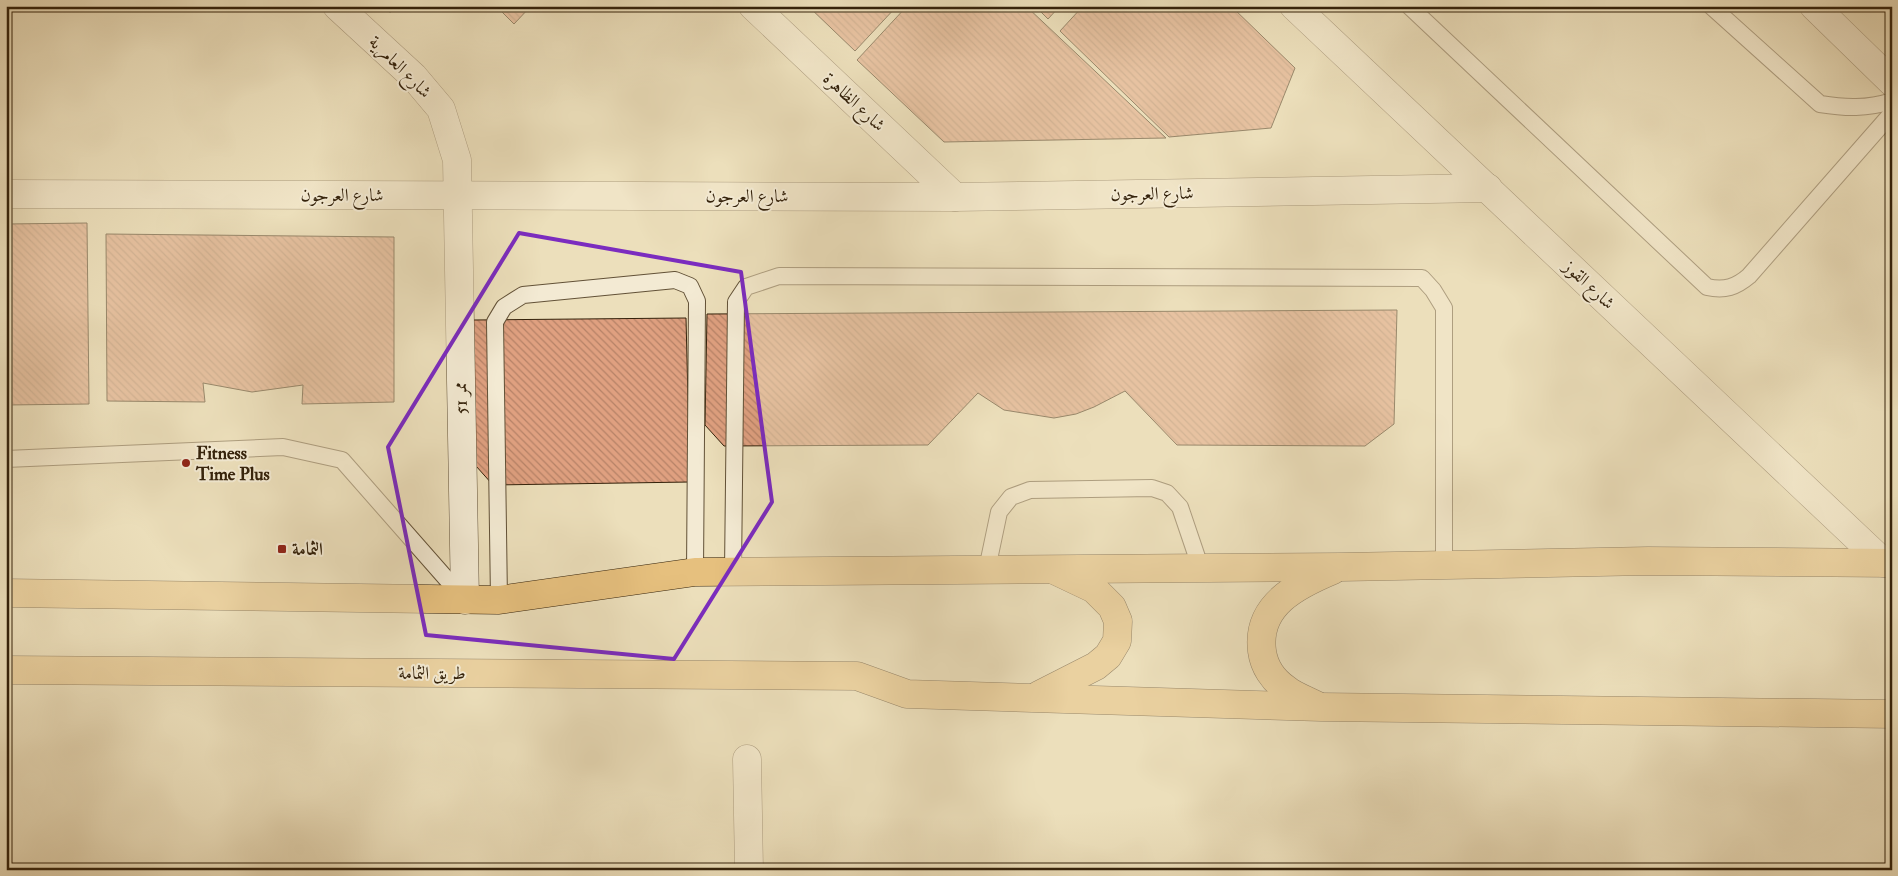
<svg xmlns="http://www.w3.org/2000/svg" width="1898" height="876" font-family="'IM FELL Double Pica',Amiri,serif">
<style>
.building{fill:url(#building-back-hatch);stroke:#34220b}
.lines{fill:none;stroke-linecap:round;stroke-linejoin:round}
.service-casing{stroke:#625137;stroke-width:18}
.minor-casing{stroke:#625137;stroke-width:29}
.tertiary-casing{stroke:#625137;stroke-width:29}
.primary-casing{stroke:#34220b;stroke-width:29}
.path{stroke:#34220b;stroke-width:3;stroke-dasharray:4 2.5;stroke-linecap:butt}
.service{stroke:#f3ead3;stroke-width:16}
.minor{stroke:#f3ead3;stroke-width:28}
.tertiary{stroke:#f3ead3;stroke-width:28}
.primary{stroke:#e6c07e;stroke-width:28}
.marked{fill:none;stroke:#7b2cbf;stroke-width:4;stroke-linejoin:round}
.poi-dot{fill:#8f2418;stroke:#f3ead3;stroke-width:2}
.labels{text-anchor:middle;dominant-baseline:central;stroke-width:4;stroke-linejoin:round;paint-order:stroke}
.street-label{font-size:18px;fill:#34220b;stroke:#f3ead3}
.poi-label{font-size:18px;font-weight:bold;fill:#34220b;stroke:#f3ead3;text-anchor:start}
</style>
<defs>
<pattern id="building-back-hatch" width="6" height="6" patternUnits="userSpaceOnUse" patternTransform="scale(1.25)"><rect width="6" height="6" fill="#dfa080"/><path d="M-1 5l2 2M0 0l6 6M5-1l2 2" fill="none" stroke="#b68267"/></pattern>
</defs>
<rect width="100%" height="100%" fill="#ecdfbb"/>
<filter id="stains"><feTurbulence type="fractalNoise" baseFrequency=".004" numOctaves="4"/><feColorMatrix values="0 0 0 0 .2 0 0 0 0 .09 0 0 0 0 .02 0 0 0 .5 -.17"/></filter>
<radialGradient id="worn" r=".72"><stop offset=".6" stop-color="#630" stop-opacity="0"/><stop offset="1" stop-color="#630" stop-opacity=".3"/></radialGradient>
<!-- building -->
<g class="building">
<path d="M496,6H531L514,24Z"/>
<path d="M808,6H897L855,51Z"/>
<path d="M907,6H1026L1166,138L944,142L857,60Z"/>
<path d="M1035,6H1060L1048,19Z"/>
<path d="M1083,6H1231L1295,68L1271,128L1169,137L1060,31Z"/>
<path d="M87,223L89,404L6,405V224Z"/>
<path d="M106,234L394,237V402L302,404L303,385L252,392L203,383L205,402L107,401Z"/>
<path d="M1397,310L1394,424L1365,446L1177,445L1125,391L1094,407L1076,414L1054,418L1004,410L978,393L928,445L724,446L705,425L707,314Z"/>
<path d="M686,318L690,482L493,485L476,466L473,320Z"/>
</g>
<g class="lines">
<defs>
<g id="service">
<path d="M1409,6L1707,287C1725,291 1736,287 1749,276L1892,113"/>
<path d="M1711,6L1820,104C1845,108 1867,109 1892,101"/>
<path d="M6,459L283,447L342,460L465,600"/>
<path d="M987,569L999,512L1011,497L1030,490L1152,488L1167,493L1180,507L1200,566"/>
<path d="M733,572L736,302L746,287L779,276L1422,278L1433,290L1444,308V563"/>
<path d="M499,600L495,322L504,307L523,295L675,280L690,286L697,301L695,572"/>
</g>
<g id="minor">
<path d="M337,6L414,77L441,109L457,160L465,600"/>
<path d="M753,6L955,197"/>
<path d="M1294,6L1884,563"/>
<path d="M6,194L955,197L1488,188"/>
<path d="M747,759L749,870"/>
</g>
<path id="tertiary" d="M1814,6L1892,82"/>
<g id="primary">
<path d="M6,593L499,600L695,572L1342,567L1648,561L1892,563"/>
<path d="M6,670L857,676L907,694L1321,707L1892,714"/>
<path d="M1039,695L1096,666L1108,656L1117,641L1118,621L1112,607L1094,589L1054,570"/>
<path d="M1316,705C1307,700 1294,696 1286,689C1273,680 1264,666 1262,651C1256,605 1297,585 1333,570"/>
</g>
</defs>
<!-- service casing -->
<use href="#service" class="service-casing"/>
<!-- minor casing -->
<use href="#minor" class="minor-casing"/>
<!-- tertiary casing -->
<use href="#tertiary" class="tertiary-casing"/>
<!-- primary casing -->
<use href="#primary" class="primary-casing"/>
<!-- path -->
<path class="path" d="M389,12L394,6"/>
<!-- service -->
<use href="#service" class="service"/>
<!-- minor -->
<use href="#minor" class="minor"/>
<!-- tertiary -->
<use href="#tertiary" class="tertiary"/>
<!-- primary -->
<use href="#primary" class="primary"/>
</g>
<!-- marked area -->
<path d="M0 0H1898V876H0ZM519,233L741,272L772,502L674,659L426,635L388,447Z" fill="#ecdfbb" fill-opacity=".55" fill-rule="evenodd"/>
<path class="marked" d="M519,233L741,272L772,502L674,659L426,635L388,447Z"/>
<!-- markers -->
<g class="poi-dot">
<circle cx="186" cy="463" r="5"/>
<rect x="277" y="544" width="10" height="10" rx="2.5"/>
</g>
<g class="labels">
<!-- street labels -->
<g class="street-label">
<text transform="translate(400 67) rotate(45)">شارع العامرية</text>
<text transform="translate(854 102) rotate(43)">شارع الظاهرة</text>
<text transform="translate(1152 194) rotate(-1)">شارع العرجون</text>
<text x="342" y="195">شارع العرجون</text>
<text x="747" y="196">شارع العرجون</text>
<text transform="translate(1589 285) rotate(43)">شارع القوز</text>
<text transform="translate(461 398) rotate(-91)">ممر 51</text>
<text x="432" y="673">طريق الثمامة</text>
</g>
<!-- poi labels -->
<g class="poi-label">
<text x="196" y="453">Fitness<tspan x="196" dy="21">Time Plus</tspan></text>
<text x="292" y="549">الثمامة</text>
</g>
</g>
<!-- margin -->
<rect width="1898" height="876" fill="none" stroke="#ecdfbb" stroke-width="25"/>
<rect x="8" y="8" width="1883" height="861" fill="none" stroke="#34220b" stroke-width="2.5"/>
<rect x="12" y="12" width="1873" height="851" fill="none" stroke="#34220b"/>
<rect width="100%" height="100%" filter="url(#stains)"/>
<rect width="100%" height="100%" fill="url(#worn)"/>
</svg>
